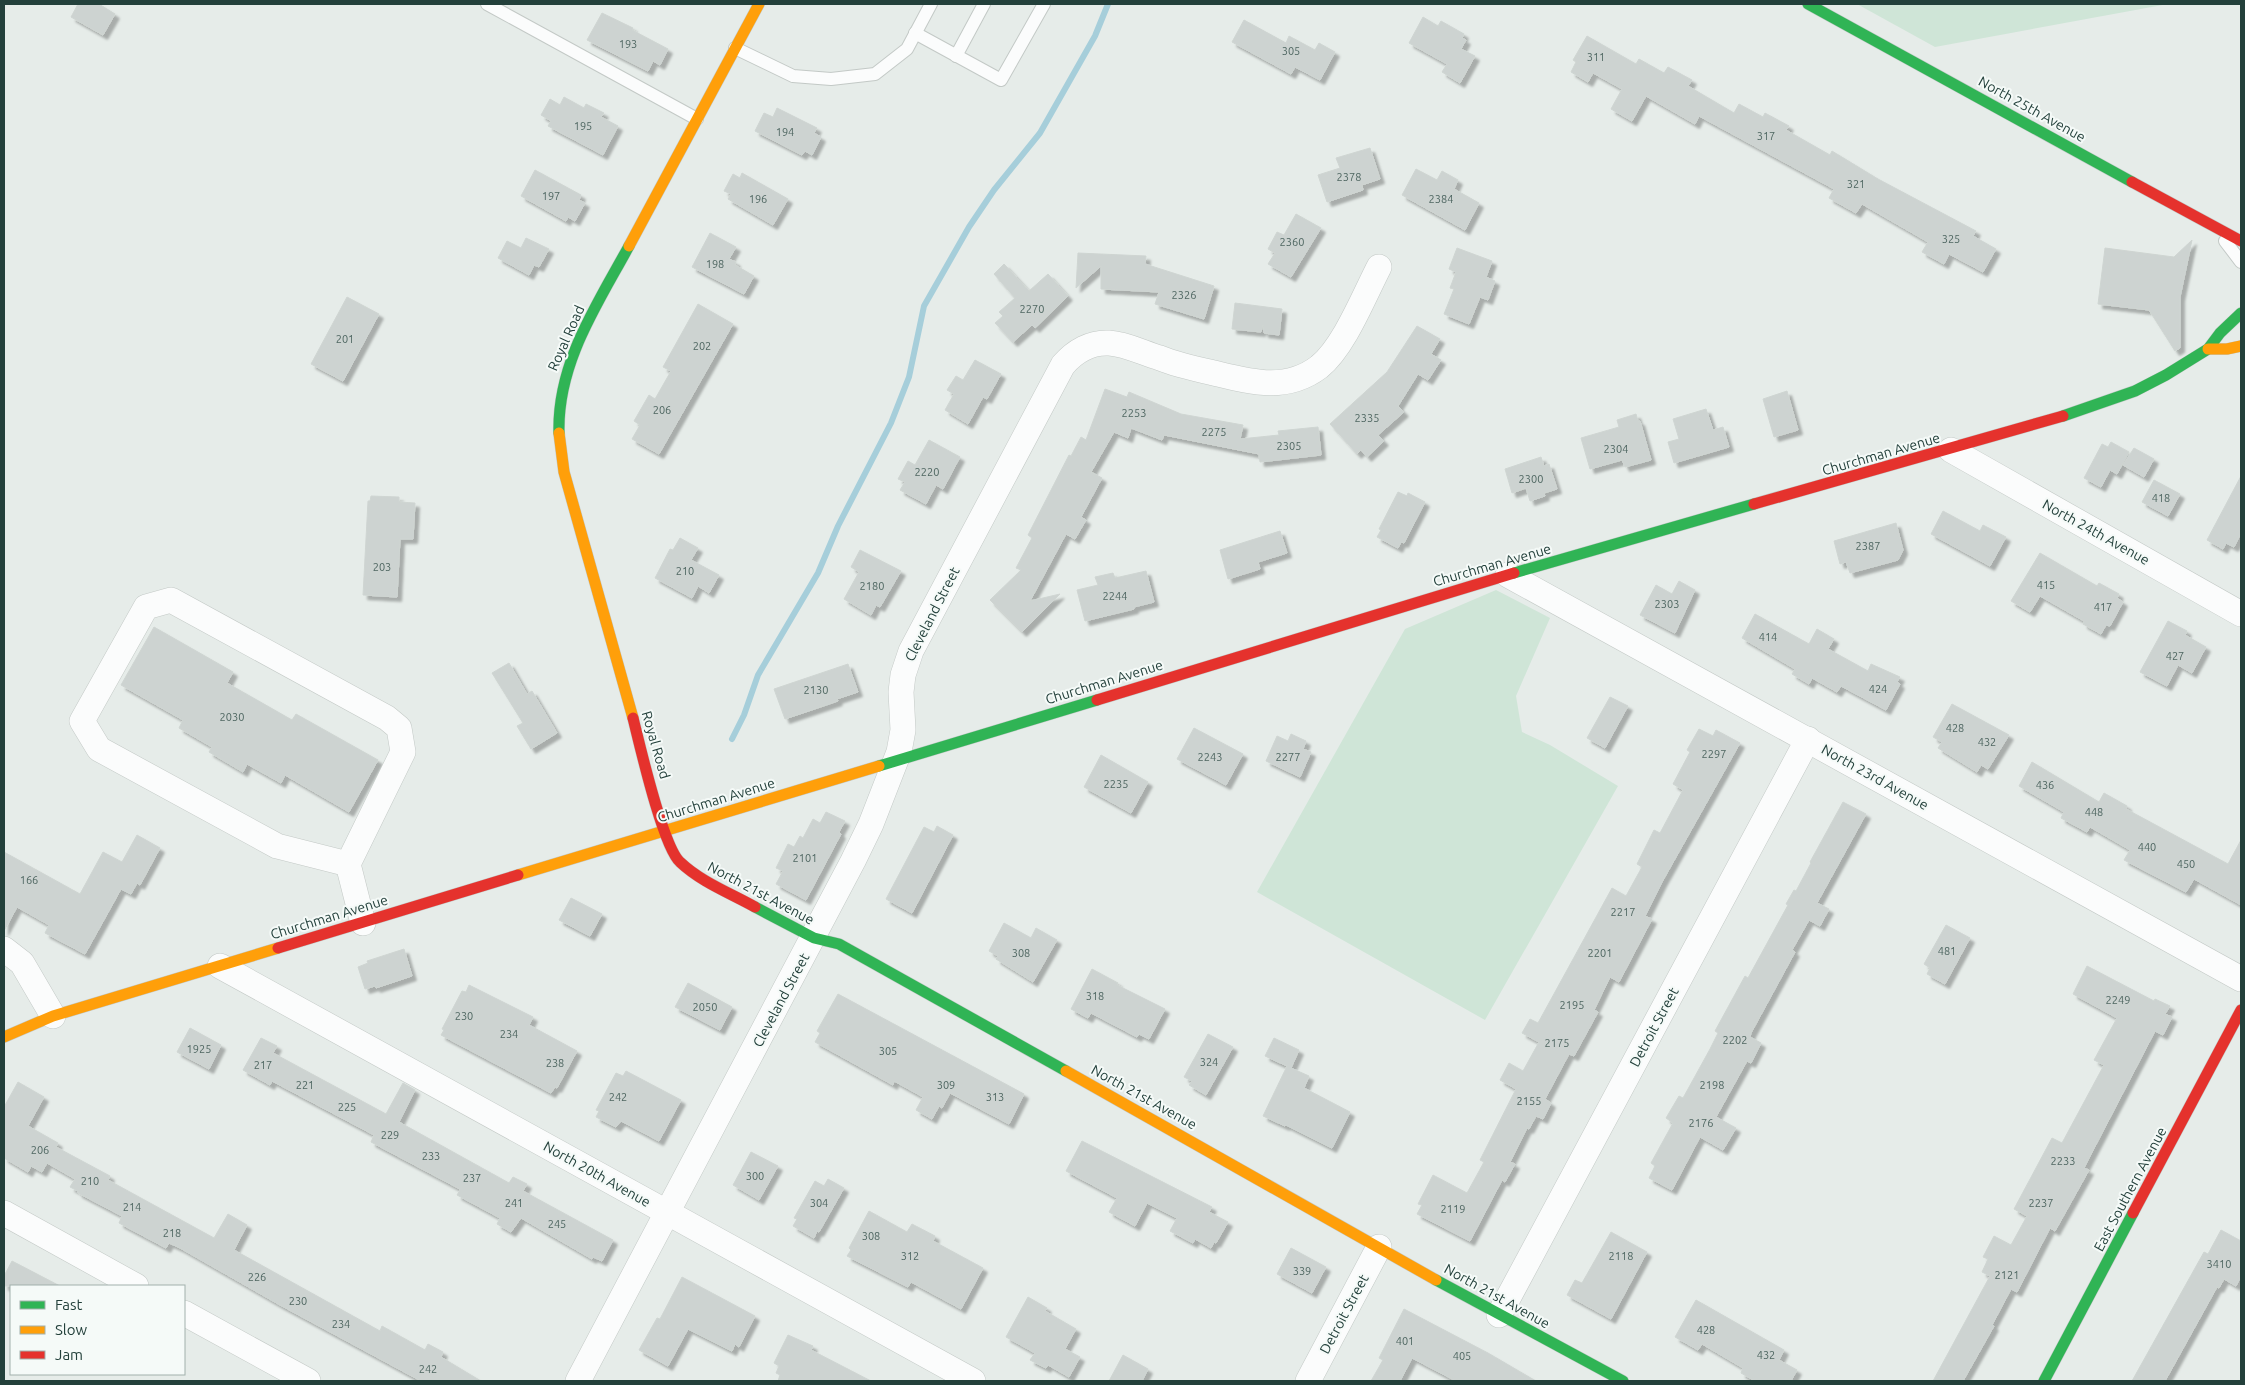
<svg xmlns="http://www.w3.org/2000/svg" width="2245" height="1385" font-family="Ubuntu,sans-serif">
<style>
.green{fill:#cfe5d7}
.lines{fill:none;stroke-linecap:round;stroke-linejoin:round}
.stream{stroke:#a6ceda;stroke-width:6}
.building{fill:#cdd3d1;stroke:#cfd5d2;filter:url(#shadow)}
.lane-casing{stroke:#c3c9c6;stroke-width:14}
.street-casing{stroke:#c3c9c6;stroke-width:26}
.fast-casing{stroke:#c2c9c7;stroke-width:12}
.slow-casing{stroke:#c2c9c7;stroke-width:12}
.jam-casing{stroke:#c2c9c7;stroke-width:12}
.lane{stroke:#fbfcfc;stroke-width:12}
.street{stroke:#fbfcfc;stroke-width:25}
.fast{stroke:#30b455;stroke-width:11}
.slow{stroke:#ff9f0a;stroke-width:11}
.jam{stroke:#e5322d;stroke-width:11}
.labels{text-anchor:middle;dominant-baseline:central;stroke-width:4;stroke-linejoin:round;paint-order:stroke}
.number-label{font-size:11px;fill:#4e6661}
.street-label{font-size:14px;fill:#23403b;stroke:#f5faf8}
</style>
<defs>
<filter id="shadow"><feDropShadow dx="4.5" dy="4.5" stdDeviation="1" flood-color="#0004"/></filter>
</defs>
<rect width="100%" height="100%" fill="#e6ece9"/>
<!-- green -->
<g class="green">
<path d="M1857,4H2168L1935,47Z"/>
<path d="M1496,590L1550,618L1516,696L1522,732L1550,745L1618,786L1485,1020L1257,892L1405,629Z"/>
</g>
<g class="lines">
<!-- stream -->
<path class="stream" d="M732,739L744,715L758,675L818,573L838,526L891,423L909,377L924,306L969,227L994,190L1040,133L1095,36L1108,4"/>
</g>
<!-- building -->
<g class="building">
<path d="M78,4H99L115,14L103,35L71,17Z"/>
<path d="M602,13L633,28L632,30L668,49L660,65L653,61L648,71L587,40Z"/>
<path d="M1423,17L1438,26L1441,21L1464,34L1462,38L1466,40L1461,49L1475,56L1460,83L1442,72L1447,64L1409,43Z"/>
<path d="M1244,20L1286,43L1289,36L1315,50L1319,43L1335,52L1320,80L1295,67L1291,74L1232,42Z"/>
<path d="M1587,36L1636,64L1639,59L1664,73L1668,67L1692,80L1688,86L1734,113L1739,104L1763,117L1765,113L1789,126L1786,130L1830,155L1832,151L1878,179L1976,231L1973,236L1996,249L1983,272L1949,254L1944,264L1922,252L1928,242L1862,204L1856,213L1829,198L1834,189L1699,116L1695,124L1646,96L1632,121L1611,109L1622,89L1593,73L1588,82L1571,72L1576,62L1573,60Z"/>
<path d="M564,97L584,108L586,104L604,113L601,117L618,126L603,155L548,126L551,121L541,115L550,99L560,105Z"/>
<path d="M777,108L817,128L814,133L821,137L812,155L805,151L802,155L755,131L764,113L773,117Z"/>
<path d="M1370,148L1380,179L1362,185L1363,190L1327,202L1318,175L1340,168L1336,158Z"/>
<path d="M1416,169L1437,180L1442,171L1458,180L1454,189L1479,203L1465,230L1402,195Z"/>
<path d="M535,170L581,195L579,200L585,203L575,221L568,217L566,221L521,196Z"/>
<path d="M742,173L788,199L773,225L728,199L731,194L724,191L733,174L740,178Z"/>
<path d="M1296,214L1321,228L1291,277L1268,264L1275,253L1268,249L1277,232L1284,235Z"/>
<path d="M710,233L736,247L729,259L736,262L735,265L754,276L744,294L692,267Z"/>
<path d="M526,238L549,249L539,267L534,265L529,275L498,258L507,241L521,248Z"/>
<path d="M2192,240L2180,297V348L2175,351L2149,310L2098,304L2105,248L2174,257Z"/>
<path d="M1457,248L1492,261L1486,277L1495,281L1488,300L1480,297L1469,324L1444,314L1454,289L1450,288L1456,272L1449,269Z"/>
<path d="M1078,253L1146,256L1145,264L1214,286L1204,319L1155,304L1159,292L1101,289V266L1076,288Z"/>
<path d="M1004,264L1029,291L1048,274L1068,296L1035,328L1032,325L1013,342L995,323L1003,316L999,312L1015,298L994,274Z"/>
<path d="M347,297L379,314L343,381L311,364Z"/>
<path d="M1235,303L1282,309L1279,335L1264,333L1263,325L1261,332L1232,329Z"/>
<path d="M698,304L733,324L659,454L632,439L640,425L634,421L649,395L655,399L671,371L663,367Z"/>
<path d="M1417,326L1440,339L1431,354L1441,360L1428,380L1418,374L1398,406L1404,412L1378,435L1384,441L1367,457L1361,450L1357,454L1330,424L1387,372Z"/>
<path d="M975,360L1001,374L987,399L983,397L968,424L945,410L954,394L947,390L956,376L963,380Z"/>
<path d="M1105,389L1127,397L1129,392L1181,414L1243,425L1240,439L1279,435L1278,431L1318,427L1321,455L1260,462L1259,454L1164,435L1162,440L1131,428L1128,438L1114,432L1091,472L1102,478L1081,517L1086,520L1075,539L1066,534L1030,601L1060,594L1022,632L990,600L1021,570L1016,568L1032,538L1028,535L1069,455L1071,456L1081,437L1086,440Z"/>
<path d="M1787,391L1798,430L1774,437L1763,399Z"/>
<path d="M1706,409L1713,430L1723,427L1729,447L1674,463L1668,442L1679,439L1673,419Z"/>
<path d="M1636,414L1638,421H1640L1651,460L1625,467L1622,460L1590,469L1581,438L1619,427L1617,420Z"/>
<path d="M929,440L960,457L943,489L936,485L926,504L900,490L905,482L898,479L908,461L915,465Z"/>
<path d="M2111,442L2129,452L2117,474L2110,470L2101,487L2084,478L2102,444L2108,447Z"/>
<path d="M2134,448L2154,459L2144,477L2123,465Z"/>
<path d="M1541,457L1544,466L1549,464L1557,489L1544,493L1545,496L1530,501L1526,488L1512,493L1505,469Z"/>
<path d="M2241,476V533L2234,547L2226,543L2223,549L2207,540Z"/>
<path d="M2154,480L2180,494L2168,516L2142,502Z"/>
<path d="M1398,492L1407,496L1408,493L1425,502L1404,543L1401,542L1398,548L1377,537L1381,530L1379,529Z"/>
<path d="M371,496L399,497V502L415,503L413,539H400L397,597L363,595L368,501H370Z"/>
<path d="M1943,511L1980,531L1983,525L2006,537L1990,566L1931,534Z"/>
<path d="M1896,523L1903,550L1898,560L1850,573L1846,562L1840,564L1834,541Z"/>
<path d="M1280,531L1287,553L1258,562L1260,569L1228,579L1220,550Z"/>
<path d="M680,538L698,548L691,560L719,575L709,593L698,586L692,598L655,578L670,549L673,550Z"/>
<path d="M860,550L901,571L880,607L876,605L871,615L844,599L859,572L851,567Z"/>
<path d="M2040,553L2097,586L2099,583L2119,594L2117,598L2123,602L2110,626L2106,625L2101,634L2083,624L2084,621L2040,596L2030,612L2011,601Z"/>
<path d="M1146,571L1154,602L1134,607V609L1085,621L1077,590L1098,585L1095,577L1113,573L1115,578Z"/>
<path d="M1679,581L1695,590L1675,633L1640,615L1656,585L1672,594Z"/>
<path d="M1755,614L1809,644L1817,629L1834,639L1828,649L1868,671L1871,664L1900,677L1897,682L1900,684L1886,710L1841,686L1837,692L1812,678L1809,684L1792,674L1795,669L1742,638Z"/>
<path d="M2168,621L2187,631L2185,635L2206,647L2192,673L2178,665L2167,686L2140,672Z"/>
<path d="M154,627L233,672L227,683L292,720L296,714L378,760L349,812L285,775L281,783L247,764L243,772L209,752L212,747L179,728L183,720L121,685Z"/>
<path d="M509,663L527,694L532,691L557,733L531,749L517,726L523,723L492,673Z"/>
<path d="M848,664L858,692L837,699L838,701L785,719L774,689Z"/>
<path d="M1610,697L1628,706L1605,748L1587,738Z"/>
<path d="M1952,704L2009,735L1988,769L1981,765L1977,772L1938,748L1942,742L1933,737Z"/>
<path d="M1194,728L1243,754L1226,785L1177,759Z"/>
<path d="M1699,729L1713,736L1716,730L1740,743L1662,882L1645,916L1652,919L1619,982L1610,977L1594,1010L1598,1012L1574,1056L1569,1054L1545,1099L1551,1103L1543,1119L1536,1116L1529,1129L1527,1128L1510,1162L1515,1164L1505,1182L1502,1180L1470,1241L1417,1214L1422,1205L1418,1204L1433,1175L1467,1193L1484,1162L1480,1160L1516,1089L1500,1080L1509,1063L1523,1071L1539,1042L1522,1033L1530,1019L1538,1023L1612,888L1626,896L1642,867L1637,864L1654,830L1660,833L1683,790L1673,784L1690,752L1687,750Z"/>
<path d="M1291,734L1306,741L1303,749L1311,752L1300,777L1266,761L1277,736L1288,741Z"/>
<path d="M1101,755L1148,782L1131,813L1084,787Z"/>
<path d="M2032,762L2099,802L2104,793L2127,806L2126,809L2228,864L2241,840V905L2194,879L2186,892L2124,860L2130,850L2090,827L2087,832L2061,818L2064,812L2019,786Z"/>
<path d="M1843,802L1866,814L1817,903L1829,909L1820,926L1809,920L1792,950L1795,952L1751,1033L1750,1037L1761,1043L1751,1063L1747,1061L1716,1117L1736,1128L1723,1150L1700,1137L1672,1190L1649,1178L1655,1166L1651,1163L1673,1123L1666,1118L1679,1096L1683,1098L1710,1049L1718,1033L1715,1031L1745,976L1748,978L1788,905L1786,904L1794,890L1796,891L1811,863L1810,862Z"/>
<path d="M826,812L845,821L839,832L841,834L806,900L776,884L783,871L776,868L788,844L794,847L800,836L803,838L813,819L820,823Z"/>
<path d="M937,826L953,835L912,913L886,899L924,827L934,832Z"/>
<path d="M137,835L160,848L140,885L137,883L131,894L121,889L85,954L45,933L49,925L17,907L4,931V852L80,894L103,852L122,862Z"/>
<path d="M571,898L602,914L590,936L559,920Z"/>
<path d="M1004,923L1031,938L1036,928L1057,940L1033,982L996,959L998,956L989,951Z"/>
<path d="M1946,925L1970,938L1945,984L1927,974L1930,968L1924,964Z"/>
<path d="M404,949L412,976L376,988L375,986L365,989L358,967L368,963L367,961Z"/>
<path d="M2087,966L2154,1001L2155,999L2170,1006L2165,1014L2172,1017L2163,1035L2155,1031L2089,1158L2084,1168L2089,1170L2055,1231L2050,1228L2017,1292L2011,1289L1992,1325L1994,1326L1963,1381H1933L1990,1276L1982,1272L1988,1259L1983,1257L1994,1236L2011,1245L2027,1216L2014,1209L2052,1138L2062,1143L2104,1065L2094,1060L2117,1018L2073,994Z"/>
<path d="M1092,969L1118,983L1117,985L1165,1009L1149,1039L1139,1034L1137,1037L1091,1013L1088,1018L1071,1009Z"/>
<path d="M688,983L732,1007L720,1030L675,1007Z"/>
<path d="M469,985L533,1017L529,1025L577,1051L557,1088L555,1087L551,1093L441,1035L444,1030L442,1029L462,991L466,992Z"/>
<path d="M838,994L1024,1094L1009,1124L950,1093L942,1108L939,1106L932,1119L916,1110L923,1097L894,1081L893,1085L815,1042L820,1033L817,1031Z"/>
<path d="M190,1028L221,1045L209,1069L177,1052Z"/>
<path d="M1208,1034L1233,1047L1206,1095L1189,1085L1192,1081L1184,1077Z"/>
<path d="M261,1038L277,1046L273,1053L386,1114L403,1083L415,1090L399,1122L509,1183L513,1177L527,1184L523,1191L613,1240L602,1261L593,1257L592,1259L521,1218L511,1232L497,1224L500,1218L457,1195L460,1190L458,1188L371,1142L374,1135L272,1081L270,1085L243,1070Z"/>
<path d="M1274,1038L1299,1050L1291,1068L1309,1076L1304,1088L1350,1112L1332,1148L1286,1125L1285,1126L1263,1116L1287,1066L1265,1056Z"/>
<path d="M626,1071L681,1100L659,1141L621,1121L616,1127L596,1117L599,1111L596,1110L616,1073L623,1076Z"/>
<path d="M18,1082L44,1097L28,1126L58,1143L56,1147L110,1176L108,1180L214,1238L228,1214L247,1225L234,1250L380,1331L382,1326L425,1350L428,1344L443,1352L441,1357L481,1381H421L280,1305L180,1248L169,1243L166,1248L119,1223L122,1216L78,1193V1191L70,1187L75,1179L47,1163L42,1172L31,1166L28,1172L4,1158V1107Z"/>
<path d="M1082,1141L1212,1207L1209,1212L1228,1222L1216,1243L1214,1242L1211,1248L1195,1239L1193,1243L1170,1231L1177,1218L1147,1203L1135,1226L1109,1212L1117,1198L1066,1171Z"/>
<path d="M751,1152L778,1166L759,1200L733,1185Z"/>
<path d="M828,1179L844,1188L819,1232L817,1231L814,1238L793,1226L797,1219L794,1218L815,1181L824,1186Z"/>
<path d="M869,1211L907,1232L912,1224L935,1236L933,1241L983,1268L961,1309L911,1282L908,1287L847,1256L851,1250L849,1248Z"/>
<path d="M2221,1230L2241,1241V1276L2236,1286L2224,1279L2219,1288L2217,1287L2165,1381H2132L2204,1252L2208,1254Z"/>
<path d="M1611,1232L1647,1252L1611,1319L1567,1295L1575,1280L1582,1283Z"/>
<path d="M1291,1248L1326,1267L1312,1293L1277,1274Z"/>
<path d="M12,1261L60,1286H4V1276Z"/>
<path d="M682,1277L755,1316L739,1347L735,1344L732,1351L688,1329L668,1366L639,1350L657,1318L660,1319Z"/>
<path d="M1028,1297L1047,1308L1045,1311L1076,1329L1065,1349L1080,1357L1069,1377L1048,1365L1046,1368L1030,1360L1035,1353L1006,1337Z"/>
<path d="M1696,1300L1784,1350L1779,1360L1797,1370L1791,1381H1755L1741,1373L1743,1368L1702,1344L1698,1350L1675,1337Z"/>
<path d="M1404,1309L1488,1353L1536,1381H1456L1412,1358L1400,1381H1371L1383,1360L1379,1358Z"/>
<path d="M788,1335L813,1346L811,1350L871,1381H778L780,1375L776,1373L779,1366L774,1363Z"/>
<path d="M1123,1355L1148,1369L1142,1381H1109Z"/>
</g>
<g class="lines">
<defs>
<g id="lane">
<path d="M487,4L697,119"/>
<path d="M915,33L1001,80L1044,4"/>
<path d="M735,48L793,76L831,79L875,74L907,49L931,4"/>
<path d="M956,56L984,4"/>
<path d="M2225,241L2241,262"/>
</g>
<g id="street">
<path d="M1951,450L2241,614"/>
<path d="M1508,575L2241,979"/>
<path d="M348,864L277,846L99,749L82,721L146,607L171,600L387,718L399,728L403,752L348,864L363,923"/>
<path d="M4,949L22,963L53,1016"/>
<path d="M220,966L973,1381"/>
<path d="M4,1213L136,1286"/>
<path d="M184,1313L308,1381"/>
<path d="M1499,1315L1808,739"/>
<path d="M578,1381L853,861L871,824L899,752L903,730L901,692L903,675L911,651L1063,365C1075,351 1091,342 1109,343C1126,344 1143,353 1160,358C1177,365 1196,369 1214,373C1251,382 1286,392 1319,367C1344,347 1364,296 1379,267"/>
<path d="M1308,1381L1379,1247"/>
</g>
<g id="fast">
<path d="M1808,4L2132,182"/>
<path d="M2063,416L2135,391L2166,375L2208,349L2220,333L2241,313"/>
<path d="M559,433C557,363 597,305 629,246"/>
<path d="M1514,573L1754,504"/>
<path d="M879,766L1097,700"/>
<path d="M755,907L814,938L839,944L1066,1071"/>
<path d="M1436,1280L1623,1381"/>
<path d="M2044,1381L2133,1213"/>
</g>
<g id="slow">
<path d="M629,246L759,4"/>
<path d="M2208,349H2227L2241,346"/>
<path d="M559,433L564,472L633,718"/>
<path d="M518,875L879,766"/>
<path d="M4,1037L53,1016L278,948"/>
<path d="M1066,1071L1436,1280"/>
</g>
<g id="jam">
<path d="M2132,182L2241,241"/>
<path d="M1754,504L2063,416"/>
<path d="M1097,700L1514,573"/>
<path d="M633,718C640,746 663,847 680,862C701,882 730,893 755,907"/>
<path d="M278,948L518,875"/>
<path d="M2133,1213L2241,1010"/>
</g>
</defs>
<!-- lane casing -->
<use href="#lane" class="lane-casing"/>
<!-- street casing -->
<use href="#street" class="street-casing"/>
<!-- fast casing -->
<use href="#fast" class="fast-casing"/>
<!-- slow casing -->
<use href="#slow" class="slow-casing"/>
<!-- jam casing -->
<use href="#jam" class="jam-casing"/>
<!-- lane -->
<use href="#lane" class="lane"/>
<!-- street -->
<use href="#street" class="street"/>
<!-- fast -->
<use href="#fast" class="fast"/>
<!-- slow -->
<use href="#slow" class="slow"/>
<!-- jam -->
<use href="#jam" class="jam"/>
</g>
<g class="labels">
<!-- number labels -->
<g class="number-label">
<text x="628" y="44">193</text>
<text x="1291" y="51">305</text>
<text x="1596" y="57">311</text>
<text x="583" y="126">195</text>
<text x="785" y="132">194</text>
<text x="1766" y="136">317</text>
<text x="1349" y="177">2378</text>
<text x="1856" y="184">321</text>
<text x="551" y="196">197</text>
<text x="758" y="199">196</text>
<text x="1441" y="199">2384</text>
<text x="1951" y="239">325</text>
<text x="1292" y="242">2360</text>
<text x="715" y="264">198</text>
<text x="1184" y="295">2326</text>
<text x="1032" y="309">2270</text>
<text x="345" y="339">201</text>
<text x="702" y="346">202</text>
<text x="662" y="410">206</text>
<text x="1134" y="413">2253</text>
<text x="1367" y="418">2335</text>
<text x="1214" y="432">2275</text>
<text x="1289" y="446">2305</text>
<text x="1616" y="449">2304</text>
<text x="927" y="472">2220</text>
<text x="1531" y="479">2300</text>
<text x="2161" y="498">418</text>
<text x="1868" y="546">2387</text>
<text x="382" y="567">203</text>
<text x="685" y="571">210</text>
<text x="2046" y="585">415</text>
<text x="872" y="586">2180</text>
<text x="1115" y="596">2244</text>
<text x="1667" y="604">2303</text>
<text x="2103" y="607">417</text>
<text x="1768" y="637">414</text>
<text x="2175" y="656">427</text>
<text x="1878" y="689">424</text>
<text x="816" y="690">2130</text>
<text x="232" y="717">2030</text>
<text x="1955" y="728">428</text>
<text x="1987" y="742">432</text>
<text x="1714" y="754">2297</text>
<text x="1210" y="757">2243</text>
<text x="1288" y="757">2277</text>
<text x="1116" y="784">2235</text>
<text x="2045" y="785">436</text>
<text x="2094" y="812">448</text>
<text x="2147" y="847">440</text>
<text x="805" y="858">2101</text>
<text x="2186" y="864">450</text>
<text x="29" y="880">166</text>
<text x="1623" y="912">2217</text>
<text x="1947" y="951">481</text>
<text x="1021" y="953">308</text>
<text x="1600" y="953">2201</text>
<text x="1095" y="996">318</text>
<text x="2118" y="1000">2249</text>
<text x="1572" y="1005">2195</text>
<text x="705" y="1007">2050</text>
<text x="464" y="1016">230</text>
<text x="509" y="1034">234</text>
<text x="1735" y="1040">2202</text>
<text x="1557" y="1043">2175</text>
<text x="199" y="1049">1925</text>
<text x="888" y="1051">305</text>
<text x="1209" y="1062">324</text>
<text x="555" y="1063">238</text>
<text x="263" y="1065">217</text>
<text x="305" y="1085">221</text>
<text x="946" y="1085">309</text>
<text x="1712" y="1085">2198</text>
<text x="618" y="1097">242</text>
<text x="995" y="1097">313</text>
<text x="1529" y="1101">2155</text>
<text x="347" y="1107">225</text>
<text x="1701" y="1123">2176</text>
<text x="390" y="1135">229</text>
<text x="40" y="1150">206</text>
<text x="431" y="1156">233</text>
<text x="2063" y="1161">2233</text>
<text x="755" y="1176">300</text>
<text x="472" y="1178">237</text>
<text x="90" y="1181">210</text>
<text x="514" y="1203">241</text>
<text x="819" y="1203">304</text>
<text x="2041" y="1203">2237</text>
<text x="132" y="1207">214</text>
<text x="1453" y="1209">2119</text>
<text x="557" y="1224">245</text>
<text x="172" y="1233">218</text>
<text x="871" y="1236">308</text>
<text x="910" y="1256">312</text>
<text x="1621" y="1256">2118</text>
<text x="2219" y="1264">3410</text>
<text x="1302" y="1271">339</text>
<text x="2007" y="1275">2121</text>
<text x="257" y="1277">226</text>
<text x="298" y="1301">230</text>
<text x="341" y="1324">234</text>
<text x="1706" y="1330">428</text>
<text x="1405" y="1341">401</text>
<text x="1766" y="1355">432</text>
<text x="1462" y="1356">405</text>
<text x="428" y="1369">242</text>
</g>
<!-- street labels -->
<g class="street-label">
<text transform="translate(2032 109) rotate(29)">North 25th Avenue</text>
<text transform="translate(566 338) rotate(-66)">Royal Road</text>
<text transform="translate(1881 454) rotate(-16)">Churchman Avenue</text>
<text transform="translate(2096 532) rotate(29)">North 24th Avenue</text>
<text transform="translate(1492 565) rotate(-16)">Churchman Avenue</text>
<text transform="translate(932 614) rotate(-63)">Cleveland Street</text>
<text transform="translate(1104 682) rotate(-17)">Churchman Avenue</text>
<text transform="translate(656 745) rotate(74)">Royal Road</text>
<text transform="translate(1875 777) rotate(29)">North 23rd Avenue</text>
<text transform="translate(716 800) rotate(-17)">Churchman Avenue</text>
<text transform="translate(761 893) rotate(28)">North 21st Avenue</text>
<text transform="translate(329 917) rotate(-17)">Churchman Avenue</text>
<text transform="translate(781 1000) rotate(-62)">Cleveland Street</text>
<text transform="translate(1654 1027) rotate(-62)">Detroit Street</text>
<text transform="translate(1144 1097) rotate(29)">North 21st Avenue</text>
<text transform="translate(597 1174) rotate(29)">North 20th Avenue</text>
<text transform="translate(2130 1189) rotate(-62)">East Southern Avenue</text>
<text transform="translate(1497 1296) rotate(29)">North 21st Avenue</text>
<text transform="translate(1344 1314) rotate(-62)">Detroit Street</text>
</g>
</g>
<!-- border -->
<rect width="2245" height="1385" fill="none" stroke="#23403b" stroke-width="10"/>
<!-- legend -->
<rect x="10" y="1285" width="175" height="90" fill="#f5faf8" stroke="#a1b0ac"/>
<rect x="20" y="1301" width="25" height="8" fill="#30b455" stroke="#a1b0ac"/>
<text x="55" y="1310" font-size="15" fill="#23403b">Fast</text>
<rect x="20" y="1326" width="25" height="8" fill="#ff9f0a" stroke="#a1b0ac"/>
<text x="55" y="1335" font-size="15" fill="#23403b">Slow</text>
<rect x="20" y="1351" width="25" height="8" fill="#e5322d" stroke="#a1b0ac"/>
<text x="55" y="1360" font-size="15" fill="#23403b">Jam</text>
</svg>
